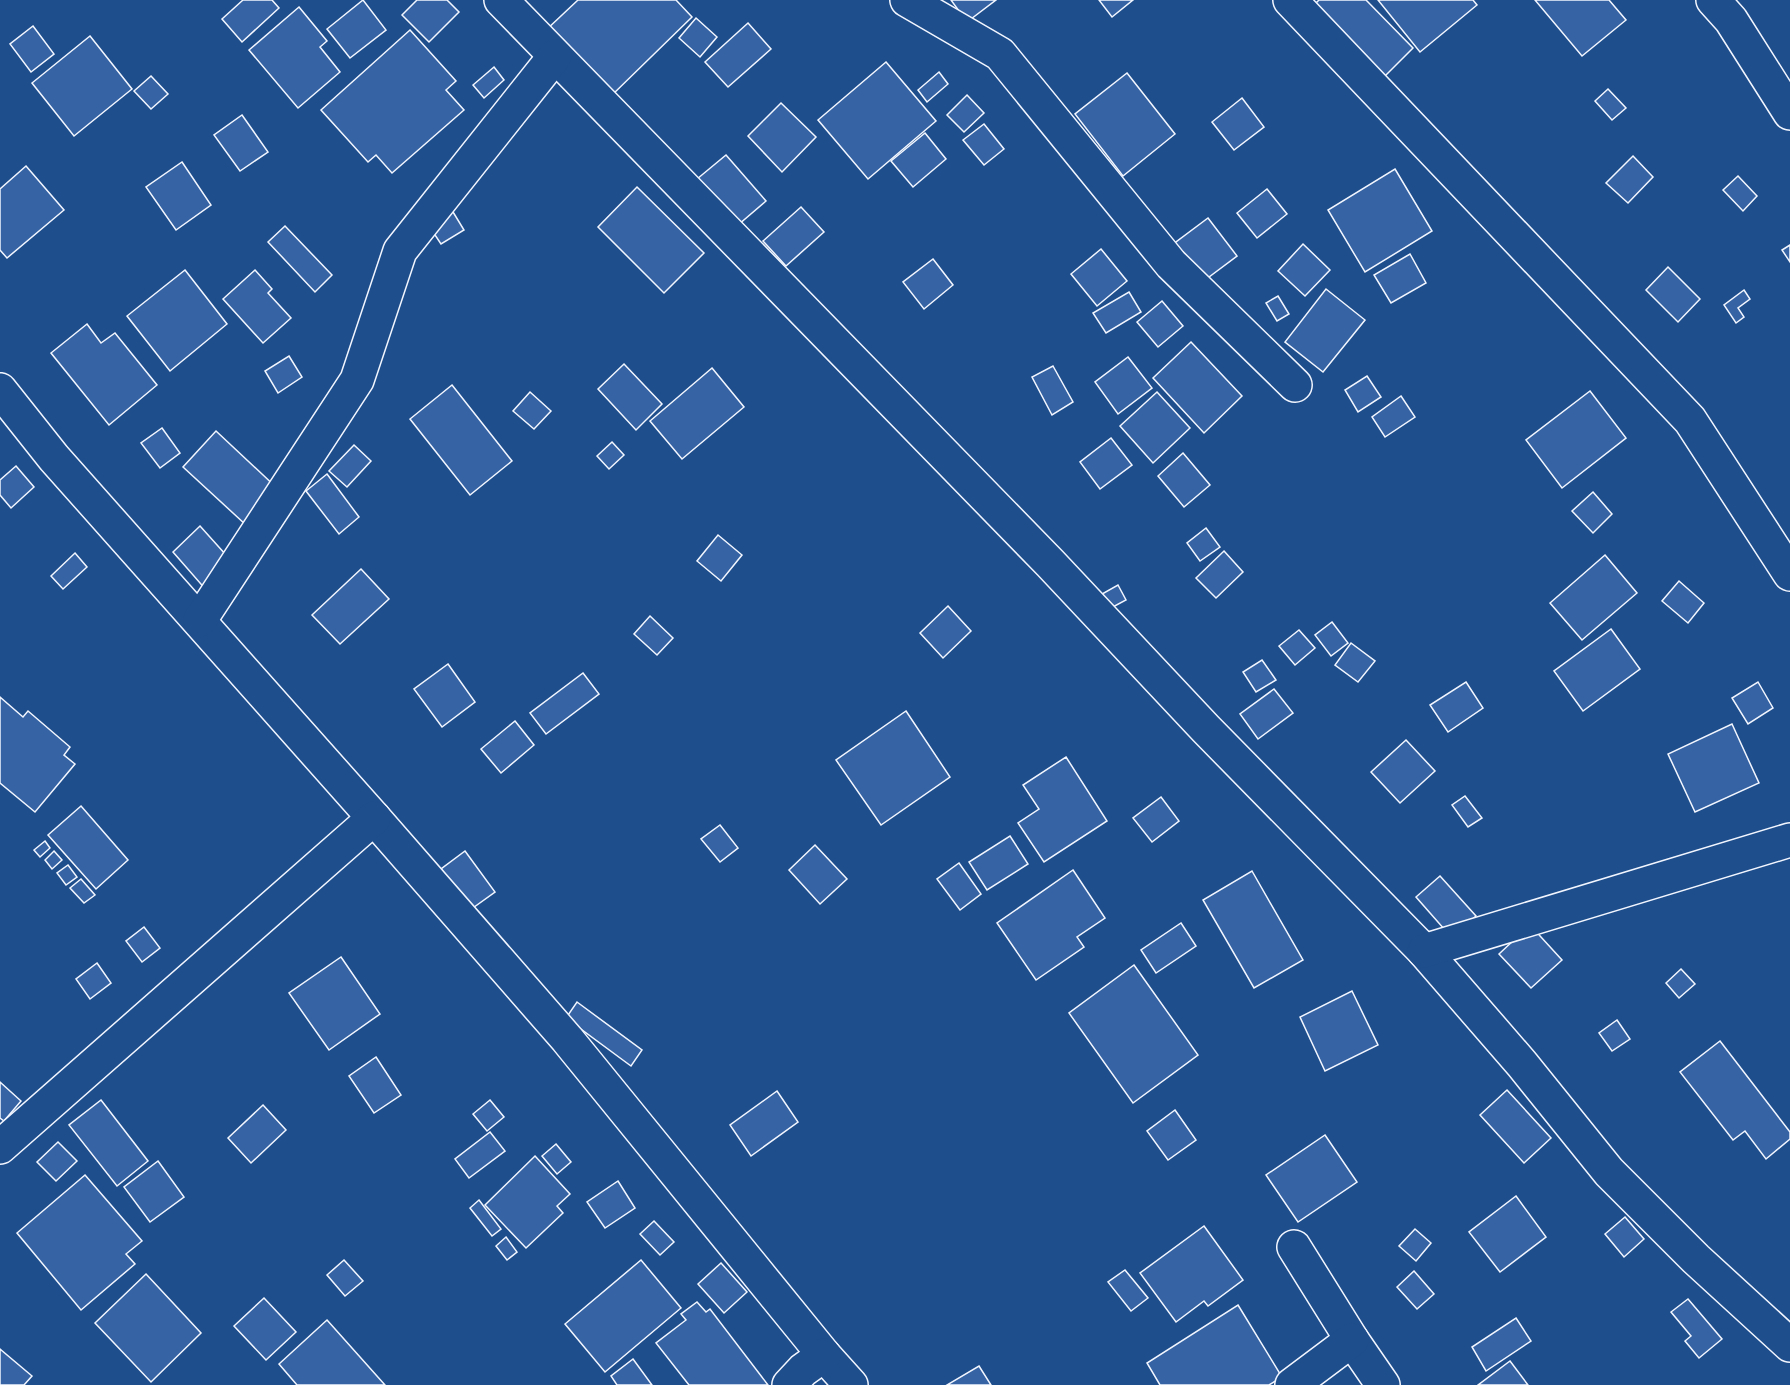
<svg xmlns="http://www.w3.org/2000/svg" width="1790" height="1385" font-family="'Asap Condensed',sans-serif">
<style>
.building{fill:#3563a3;stroke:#f2f6ff;stroke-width:1.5}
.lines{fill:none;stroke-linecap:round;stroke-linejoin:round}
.minor-casing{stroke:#f2f6ff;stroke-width:36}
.minor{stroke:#1f4e8c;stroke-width:33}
</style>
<rect width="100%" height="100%" fill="#1f4e8c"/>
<!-- building -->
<g class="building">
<path d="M243,0H272L279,8L242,42L222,19Z"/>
<path d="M363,0L386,30L350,58L327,29Z"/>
<path d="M417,0H447L459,12L429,42L402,15Z"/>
<path d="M578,0H676L692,17L609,98L545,31Z"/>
<path d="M951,0H996L967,22Z"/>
<path d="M1099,0H1133L1112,17Z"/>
<path d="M1319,0H1366L1413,48L1384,77L1314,5Z"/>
<path d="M1378,0H1473L1477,5L1420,52Z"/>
<path d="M1535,0H1609L1626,20L1582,56Z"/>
<path d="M299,7L327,41L320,47L340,72L298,108L249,50Z"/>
<path d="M696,18L717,37L700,57L679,38Z"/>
<path d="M748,23L771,49L728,87L705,62Z"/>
<path d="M33,26L54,54L31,72L10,44Z"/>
<path d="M410,30L456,81L446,90L464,110L392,173L376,155L368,162L321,110Z"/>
<path d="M90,36L132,89L74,136L32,83Z"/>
<path d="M886,62L936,121L868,179L818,120Z"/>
<path d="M494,67L504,80L484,98L473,85Z"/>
<path d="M939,72L948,84L927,102L918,90Z"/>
<path d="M1127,73L1175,134L1123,176L1075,114Z"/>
<path d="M151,76L168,94L151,109L134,91Z"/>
<path d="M1608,89L1626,108L1612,120L1595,101Z"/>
<path d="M967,95L984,113L964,132L947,115Z"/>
<path d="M1242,98L1264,127L1234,150L1212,122Z"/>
<path d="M781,103L816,137L782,172L748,136Z"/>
<path d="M242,115L268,152L240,171L214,135Z"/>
<path d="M984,124L1004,149L984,165L963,140Z"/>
<path d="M925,133L946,159L913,187L891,161Z"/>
<path d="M726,155L766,201L731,231L691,184Z"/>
<path d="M1633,156L1653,177L1628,203L1606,183Z"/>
<path d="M182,162L211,205L176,230L146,187Z"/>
<path d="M26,166L64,210L7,258L0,250V189Z"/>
<path d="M1395,169L1432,231L1365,272L1328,210Z"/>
<path d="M1738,176L1757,196L1743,211L1723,190Z"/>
<path d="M637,187L704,253L664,293L598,227Z"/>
<path d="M1267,189L1287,214L1257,238L1237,213Z"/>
<path d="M450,207L464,230L441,244L427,223Z"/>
<path d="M801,207L824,232L786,266L763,241Z"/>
<path d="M1208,218L1237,256L1201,283L1172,245Z"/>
<path d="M285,226L332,275L315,292L268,242Z"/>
<path d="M1303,244L1330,270L1305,296L1278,271Z"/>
<path d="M1790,245V262L1782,250Z"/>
<path d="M1101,249L1127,281L1097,306L1071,274Z"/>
<path d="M1410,254L1426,283L1391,303L1374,275Z"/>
<path d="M933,259L953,285L924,309L903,282Z"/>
<path d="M1668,267L1700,299L1678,322L1646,290Z"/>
<path d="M185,270L227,324L170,371L127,316Z"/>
<path d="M255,270L272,289L268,293L291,318L263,343L223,299Z"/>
<path d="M1326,289L1365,320L1323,372L1285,342Z"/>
<path d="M1744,290L1750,299L1738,308L1744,317L1736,323L1724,305Z"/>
<path d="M1129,292L1141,312L1106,333L1093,313Z"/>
<path d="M1278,296L1289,314L1277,321L1266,303Z"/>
<path d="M1162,301L1183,326L1158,347L1137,322Z"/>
<path d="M87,324L101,343L115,333L157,385L109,425L51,353Z"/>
<path d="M1191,342L1242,396L1204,433L1153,378Z"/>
<path d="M289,356L302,377L278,393L265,371Z"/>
<path d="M1128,357L1152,388L1118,414L1095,382Z"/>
<path d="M624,364L662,404L636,430L598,389Z"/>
<path d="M1053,366L1073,402L1052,415L1032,377Z"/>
<path d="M712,368L744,407L682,459L650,421Z"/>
<path d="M1367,376L1381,397L1358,412L1345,390Z"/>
<path d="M452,385L512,461L470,495L410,419Z"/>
<path d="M1590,391L1626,438L1562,488L1526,440Z"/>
<path d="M530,392L551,411L534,429L513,411Z"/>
<path d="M1157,392L1190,428L1153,463L1120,426Z"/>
<path d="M1401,396L1415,417L1385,437L1372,417Z"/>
<path d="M162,428L180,453L160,468L141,443Z"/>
<path d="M216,431L279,490L246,525L183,467Z"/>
<path d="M1111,438L1132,465L1100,489L1080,462Z"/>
<path d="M612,442L624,455L609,469L597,456Z"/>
<path d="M354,445L371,461L347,487L329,471Z"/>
<path d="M1183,453L1210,485L1184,507L1158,476Z"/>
<path d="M16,466L34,487L11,508L0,495V480Z"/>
<path d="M327,474L359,517L339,534L306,491Z"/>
<path d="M1593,492L1612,514L1593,533L1572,511Z"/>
<path d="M200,526L235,565L207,591L173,552Z"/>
<path d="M1206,528L1220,547L1200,561L1187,543Z"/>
<path d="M718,535L742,555L721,581L697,561Z"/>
<path d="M1224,551L1243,572L1216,598L1196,578Z"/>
<path d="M75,553L87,567L63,589L51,576Z"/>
<path d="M1605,555L1637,593L1582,640L1550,603Z"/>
<path d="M361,569L389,599L340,644L312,615Z"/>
<path d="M1679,581L1704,603L1688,623L1662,601Z"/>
<path d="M1118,585L1126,600L1111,608L1102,594Z"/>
<path d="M948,606L971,631L943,658L920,633Z"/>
<path d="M650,616L673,638L657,655L634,634Z"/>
<path d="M1332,622L1348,643L1331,656L1315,635Z"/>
<path d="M1611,629L1640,669L1583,711L1554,671Z"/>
<path d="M1299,630L1315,648L1295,665L1279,646Z"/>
<path d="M1351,643L1375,661L1358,682L1335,665Z"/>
<path d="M1262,660L1276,680L1256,692L1243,672Z"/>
<path d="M448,664L475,702L442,727L414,689Z"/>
<path d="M583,673L599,694L546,734L530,713Z"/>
<path d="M1466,682L1483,708L1448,732L1430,705Z"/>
<path d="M1758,682L1773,708L1748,724L1732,698Z"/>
<path d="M1274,689L1293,713L1258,739L1240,714Z"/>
<path d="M0,697L23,717L28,711L70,747L64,755L75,764L35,812L0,783Z"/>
<path d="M906,711L950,777L881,825L836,760Z"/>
<path d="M515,721L534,745L501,773L481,749Z"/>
<path d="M1732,724L1759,783L1695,812L1668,754Z"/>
<path d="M1406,740L1435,771L1400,803L1371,772Z"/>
<path d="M1066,757L1107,821L1044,862L1018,823L1039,809L1023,785Z"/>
<path d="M1465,796L1482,818L1468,827L1452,805Z"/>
<path d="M1161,797L1179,821L1152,842L1133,818Z"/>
<path d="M81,806L128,860L96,889L48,835Z"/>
<path d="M720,825L738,848L720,862L701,839Z"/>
<path d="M1010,836L1028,864L987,890L969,862Z"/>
<path d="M45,841L50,848L40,857L34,850Z"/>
<path d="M815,845L847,879L820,904L789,870Z"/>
<path d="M54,851L62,860L52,869L45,860Z"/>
<path d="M465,851L495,892L470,910L441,869Z"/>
<path d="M959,863L981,894L960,910L937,879Z"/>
<path d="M68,865L77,877L66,885L57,873Z"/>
<path d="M1073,870L1105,918L1077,937L1084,947L1036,980L997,923Z"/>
<path d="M1252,871L1303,960L1254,988L1203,900Z"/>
<path d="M1440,876L1476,916L1452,938L1416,897Z"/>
<path d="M81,879L95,895L84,903L70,888Z"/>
<path d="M1181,923L1196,946L1156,973L1141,950Z"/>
<path d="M1530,925L1562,960L1531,988L1499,954Z"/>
<path d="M144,927L160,948L142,962L126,941Z"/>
<path d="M341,957L380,1014L329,1050L289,993Z"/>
<path d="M97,963L111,983L90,999L76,979Z"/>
<path d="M1134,965L1198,1055L1133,1103L1069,1013Z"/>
<path d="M1681,969L1695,984L1679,998L1666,983Z"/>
<path d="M1352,991L1378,1045L1325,1071L1300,1017Z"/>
<path d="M577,1002L642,1050L631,1066L566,1018Z"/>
<path d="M1617,1020L1630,1039L1612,1051L1599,1033Z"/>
<path d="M1720,1041L1790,1132V1139L1766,1159L1745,1131L1733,1140L1680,1072Z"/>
<path d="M376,1057L401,1095L374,1113L349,1076Z"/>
<path d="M0,1082L21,1101L4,1121L0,1118Z"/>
<path d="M1507,1090L1551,1138L1524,1163L1480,1115Z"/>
<path d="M777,1091L798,1122L751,1156L730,1125Z"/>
<path d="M101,1100L148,1161L117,1186L69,1125Z"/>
<path d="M490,1100L504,1117L487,1131L473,1114Z"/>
<path d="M263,1105L286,1130L251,1163L228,1138Z"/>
<path d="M1175,1110L1196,1140L1168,1160L1147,1131Z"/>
<path d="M490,1132L505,1151L469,1178L455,1159Z"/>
<path d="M1325,1135L1357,1182L1298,1222L1266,1175Z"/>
<path d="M58,1142L77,1161L56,1181L37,1162Z"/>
<path d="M556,1144L571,1162L557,1174L542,1156Z"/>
<path d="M535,1156L570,1194L557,1206L563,1213L526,1248L485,1205Z"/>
<path d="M158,1161L184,1197L150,1222L124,1187Z"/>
<path d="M85,1175L142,1241L126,1254L135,1264L81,1310L17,1233Z"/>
<path d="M618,1181L635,1208L605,1228L587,1202Z"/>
<path d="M1516,1196L1546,1237L1500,1272L1469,1232Z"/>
<path d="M479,1200L501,1229L492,1236L470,1208Z"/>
<path d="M1625,1217L1644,1239L1624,1257L1605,1234Z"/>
<path d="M654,1221L674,1242L660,1255L640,1234Z"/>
<path d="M1204,1226L1243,1280L1208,1306L1204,1301L1176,1322L1140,1273Z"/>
<path d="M1415,1229L1431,1243L1416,1261L1399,1246Z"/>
<path d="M506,1237L517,1252L507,1260L496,1246Z"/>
<path d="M344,1260L363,1281L345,1296L327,1275Z"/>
<path d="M641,1260L681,1308L605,1372L565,1324Z"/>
<path d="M721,1263L747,1292L724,1313L698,1284Z"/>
<path d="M1125,1270L1148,1298L1131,1311L1108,1282Z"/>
<path d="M1414,1271L1434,1294L1417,1309L1397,1287Z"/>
<path d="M146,1274L201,1333L151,1382L95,1323Z"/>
<path d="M264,1298L296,1332L266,1360L234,1326Z"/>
<path d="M1688,1299L1722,1339L1699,1358L1685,1341L1691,1336L1671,1312Z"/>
<path d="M697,1302L706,1312L710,1309L768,1385H689L656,1343L686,1320L681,1314Z"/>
<path d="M1238,1305L1282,1377L1269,1385H1160L1147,1363Z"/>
<path d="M1516,1318L1531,1341L1486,1371L1472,1347Z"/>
<path d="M327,1320L385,1385H297L279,1364Z"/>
<path d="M0,1349L32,1376L24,1385H0Z"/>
<path d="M633,1359L652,1385H617L611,1376Z"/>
<path d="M1510,1361L1528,1385H1478Z"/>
<path d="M979,1366L991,1385H947Z"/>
</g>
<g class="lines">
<defs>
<g id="minor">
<path d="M501,0L1050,563L1206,729L1424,951L1522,1064L1609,1172L1696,1259L1790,1345"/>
<path d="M907,0L1000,54L1171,264L1295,385"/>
<path d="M1290,0L1690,420L1790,574"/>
<path d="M1713,0L1731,20L1790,113"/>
<path d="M0,390L54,458L374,818L567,1039L824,1355L851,1385"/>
<path d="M200,620L357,380L400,251L555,56"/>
<path d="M1424,951L1790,840"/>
<path d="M0,1147L374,818"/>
<path d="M1294,1247L1352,1340L1383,1385"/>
<path d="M789,1385L803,1370L824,1355"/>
<path d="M1292,1385L1352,1340"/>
</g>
</defs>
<!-- minor casing -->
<use href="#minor" class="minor-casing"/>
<!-- minor -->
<use href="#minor" class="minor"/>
</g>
</svg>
